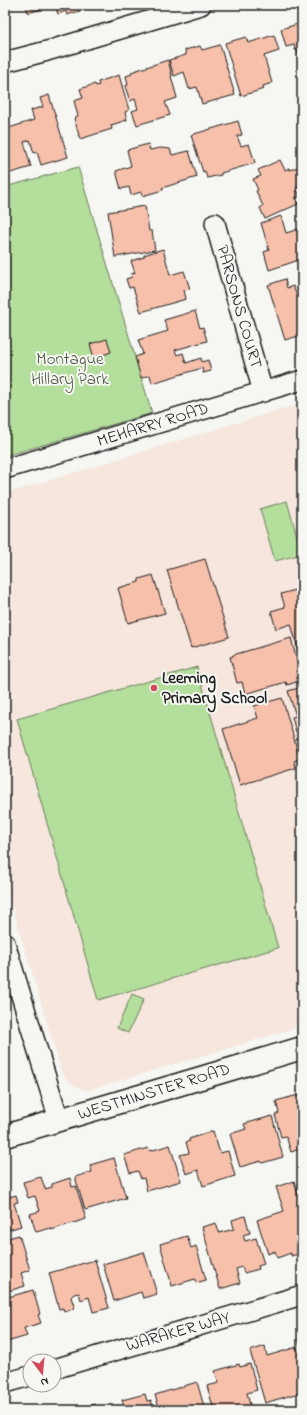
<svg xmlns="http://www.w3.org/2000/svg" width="307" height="1415" font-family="'Indie Flower',sans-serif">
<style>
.built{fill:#f6e6dd}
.green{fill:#b4de9b;stroke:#687d5c}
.building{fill:#f7c0ab;stroke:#1c1c1c}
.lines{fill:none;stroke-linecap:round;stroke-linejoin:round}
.minor-casing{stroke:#1c1c1c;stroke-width:22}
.secondary-casing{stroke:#1c1c1c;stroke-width:25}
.minor{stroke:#f6f6f2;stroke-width:19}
.secondary{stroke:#f6f6f2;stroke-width:22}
.poi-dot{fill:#d1495b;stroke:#f6f6f2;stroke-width:1.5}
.labels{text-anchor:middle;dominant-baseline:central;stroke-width:4;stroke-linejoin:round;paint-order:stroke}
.street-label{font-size:17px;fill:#1c1c1c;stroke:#f6f6f2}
.park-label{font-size:17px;fill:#4a5642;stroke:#f6f6f2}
.poi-label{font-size:17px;font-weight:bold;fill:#1c1c1c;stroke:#f6f6f2;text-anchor:start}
</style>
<rect width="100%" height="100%" fill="#f6f6f2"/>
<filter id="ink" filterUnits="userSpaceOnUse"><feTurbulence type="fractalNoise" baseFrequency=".025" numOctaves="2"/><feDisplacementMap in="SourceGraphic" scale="8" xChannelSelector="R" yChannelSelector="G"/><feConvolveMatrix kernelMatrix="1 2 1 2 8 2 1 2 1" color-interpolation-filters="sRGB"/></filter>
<g filter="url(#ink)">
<!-- built -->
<path class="built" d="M302,403V1026L88,1090L82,1089L70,1083L62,1073L5,882V494Z"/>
<!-- green -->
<g class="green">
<path d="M78,167L152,413L5,456V187Z"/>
<path d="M287,501L302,554L275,561L260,509Z"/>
<path d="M197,667L278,948L98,1000L17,719Z"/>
<path d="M132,994L144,999L128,1033L117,1028Z"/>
</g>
<!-- building -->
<g class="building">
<path d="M26,5H48L49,7L28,13Z"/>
<path d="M55,5H81L83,10L67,15L66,11L58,14Z"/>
<path d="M300,21H302V64H301L297,50H295L294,45L286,47L281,29L301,23Z"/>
<path d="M274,35L279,51L264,56L272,83L263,86L264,89L241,96L225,43L246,37L248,43Z"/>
<path d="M220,45L235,95L202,104L197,87L189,89L184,72L174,76L169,60L186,55L185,50L200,46L202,50Z"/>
<path d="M168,60L172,76H171L177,98L165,102L170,115L137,125L132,111L138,109L135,99L130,101L125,86L128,85L126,76L132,74L131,72Z"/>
<path d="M119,75L129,110L125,112L127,120L111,125L112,129L80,139L74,118L78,116L74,101L83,98L80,89L95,84L96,86L99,85L98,82Z"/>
<path d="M49,95L68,157L41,165L37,152L34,153L30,140L24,142L31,167L7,174L5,166V132L10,131L9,128L34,120L31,110L43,107L40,98Z"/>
<path d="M238,121L242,135L237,136L241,146L249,144L255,163L221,173V175L207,178L205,171L203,172L191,135Z"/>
<path d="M148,144L150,150L160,148L170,149L172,155L189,151L197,177L162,188L163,190L142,196L141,192L131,195L129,187L121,189L116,171L131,166L127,150Z"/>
<path d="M280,160L285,170L289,168L290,170L298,167L302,177V185L296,188L300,196L295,198L298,204L265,219L260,208L263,206L256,191L258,190L253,179L261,176L258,170Z"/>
<path d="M145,206L149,231H152L155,250L115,257L108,212Z"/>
<path d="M281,216L286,233L302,228V259L269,270L264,252L269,250L261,223Z"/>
<path d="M163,249L170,275L184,271L190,289L184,290L186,299L141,312L133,287L129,288L126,279L132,277L131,274L135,273L131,261L144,257V255Z"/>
<path d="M285,279L287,288L293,286L296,294L302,292V335L285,340L268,285Z"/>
<path d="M195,311L200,328L203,327L207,341L175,350L177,355L183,353L186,363L201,358L202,362L208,360L211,371L203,373L202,368L152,383L150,375L141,378L135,357L143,354L138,340L168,331L164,320Z"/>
<path d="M107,339L111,352L94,358L90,344Z"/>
<path d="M205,559L229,637L191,648L167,570Z"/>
<path d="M153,575L165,613L128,623L118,588L139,582V579Z"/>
<path d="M302,588V648L298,649L291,624L276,629L271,611L285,607L281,594Z"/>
<path d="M291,638L302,680L287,685L286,682L245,694L242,682L237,683L230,657L233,656V655Z"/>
<path d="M302,687V736L300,731L296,732L292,717L296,716L288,691Z"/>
<path d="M282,698L300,759L294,761L296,768L240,785L223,729L258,718L254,706Z"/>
<path d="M302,1094V1148L291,1152L286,1136L281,1137L275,1115L279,1113L276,1101Z"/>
<path d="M272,1116L283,1157L262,1163L261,1161L240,1167L230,1134L246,1129L244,1124Z"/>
<path d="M213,1131L220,1153L228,1151L235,1176L203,1186L198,1170L186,1174L180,1155L189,1153L186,1142L190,1141L189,1139Z"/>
<path d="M170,1145L181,1181L147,1191L144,1178L141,1179L138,1171L130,1173L124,1155L148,1148L150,1151Z"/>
<path d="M114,1158L126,1198L85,1210L75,1177L92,1172L90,1165Z"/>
<path d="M41,1177L45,1189L52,1187V1184L70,1178L72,1187L76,1186L86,1219L51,1230V1228L36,1232L30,1214L40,1211L35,1196L28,1198L23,1182Z"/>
<path d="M294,1181L302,1208V1253L291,1256V1253L277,1258L275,1251L268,1254L257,1220L284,1211L276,1187Z"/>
<path d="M16,1195L18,1202L14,1203L21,1226L5,1231V1196L6,1198Z"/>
<path d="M245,1216L250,1233L243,1235L245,1241L256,1238L264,1264L258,1266L259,1269L244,1273L242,1267L236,1269L240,1283L220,1289L202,1227L216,1223L219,1233L234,1229L232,1220Z"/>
<path d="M19,1235L30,1270L21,1273L25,1286L5,1292V1239Z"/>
<path d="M187,1236L191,1248L196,1246L206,1280L196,1283L195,1279L172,1286L160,1244Z"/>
<path d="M144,1252L157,1294L143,1298L141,1292L114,1301L103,1264Z"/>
<path d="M95,1260L109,1308L93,1312L89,1297L81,1300L79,1293L74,1294L71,1297L74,1306L73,1309L64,1312L63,1308L59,1309L49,1273Z"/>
<path d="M33,1290L40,1314L38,1315L41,1323L24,1328L27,1336L7,1342L5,1334V1298Z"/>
<path d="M302,1339V1355L298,1340Z"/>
<path d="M265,1346L267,1356L297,1347L302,1366V1392L265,1403L250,1351Z"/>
<path d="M239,1364L240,1367L250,1364L257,1390L247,1393L251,1409L246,1410H214L207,1386L219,1383L215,1371Z"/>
<path d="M197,1382L205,1410H160L155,1395Z"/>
<path d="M145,1394L147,1401L151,1400L154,1410H125L122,1400Z"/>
<path d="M95,1404L96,1410H75Z"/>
</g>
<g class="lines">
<defs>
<g id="minor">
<path d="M5,62L47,51L201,5"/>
<path d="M215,223L263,392"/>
<path d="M5,469L302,380"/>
<path d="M5,943L59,1120"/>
<path d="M54,1369L302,1295"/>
<path d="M5,1383L30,1376"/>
</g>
<path id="secondary" d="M5,1136L302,1048"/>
</defs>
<!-- minor casing -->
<use href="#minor" class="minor-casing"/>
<!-- secondary casing -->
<use href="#secondary" class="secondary-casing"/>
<!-- minor -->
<use href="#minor" class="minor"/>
<!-- secondary -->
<use href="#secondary" class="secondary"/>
</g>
</g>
<!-- markers -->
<circle class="poi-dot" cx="154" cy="688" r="4"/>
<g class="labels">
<!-- street labels -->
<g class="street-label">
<text transform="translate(239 307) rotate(74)">PARSONS COURT</text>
<text transform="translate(153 425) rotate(-17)">MEHARRY ROAD</text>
<text transform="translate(154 1092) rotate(-17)">WESTMINSTER ROAD</text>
<text transform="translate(178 1332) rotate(-16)">WARAKER WAY</text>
</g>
<!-- park labels -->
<g class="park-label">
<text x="70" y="359">Montague<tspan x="70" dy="20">Hillary Park</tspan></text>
</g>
<!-- poi labels -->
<g class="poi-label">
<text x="162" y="678">Leeming<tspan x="162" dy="20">Primary School</tspan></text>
</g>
</g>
<!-- margin -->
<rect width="307" height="1415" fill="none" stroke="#f6f6f2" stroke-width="20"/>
<rect x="10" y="10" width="287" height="1395" fill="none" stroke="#1c1c1c" stroke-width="1.5" filter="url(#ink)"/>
<!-- north arrow -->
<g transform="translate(42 1373) rotate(164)"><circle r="19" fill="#f6f6f2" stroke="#9f9f9c"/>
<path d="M0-3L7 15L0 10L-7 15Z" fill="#d1495b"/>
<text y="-6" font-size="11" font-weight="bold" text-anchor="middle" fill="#1c1c1c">N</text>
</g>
</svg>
